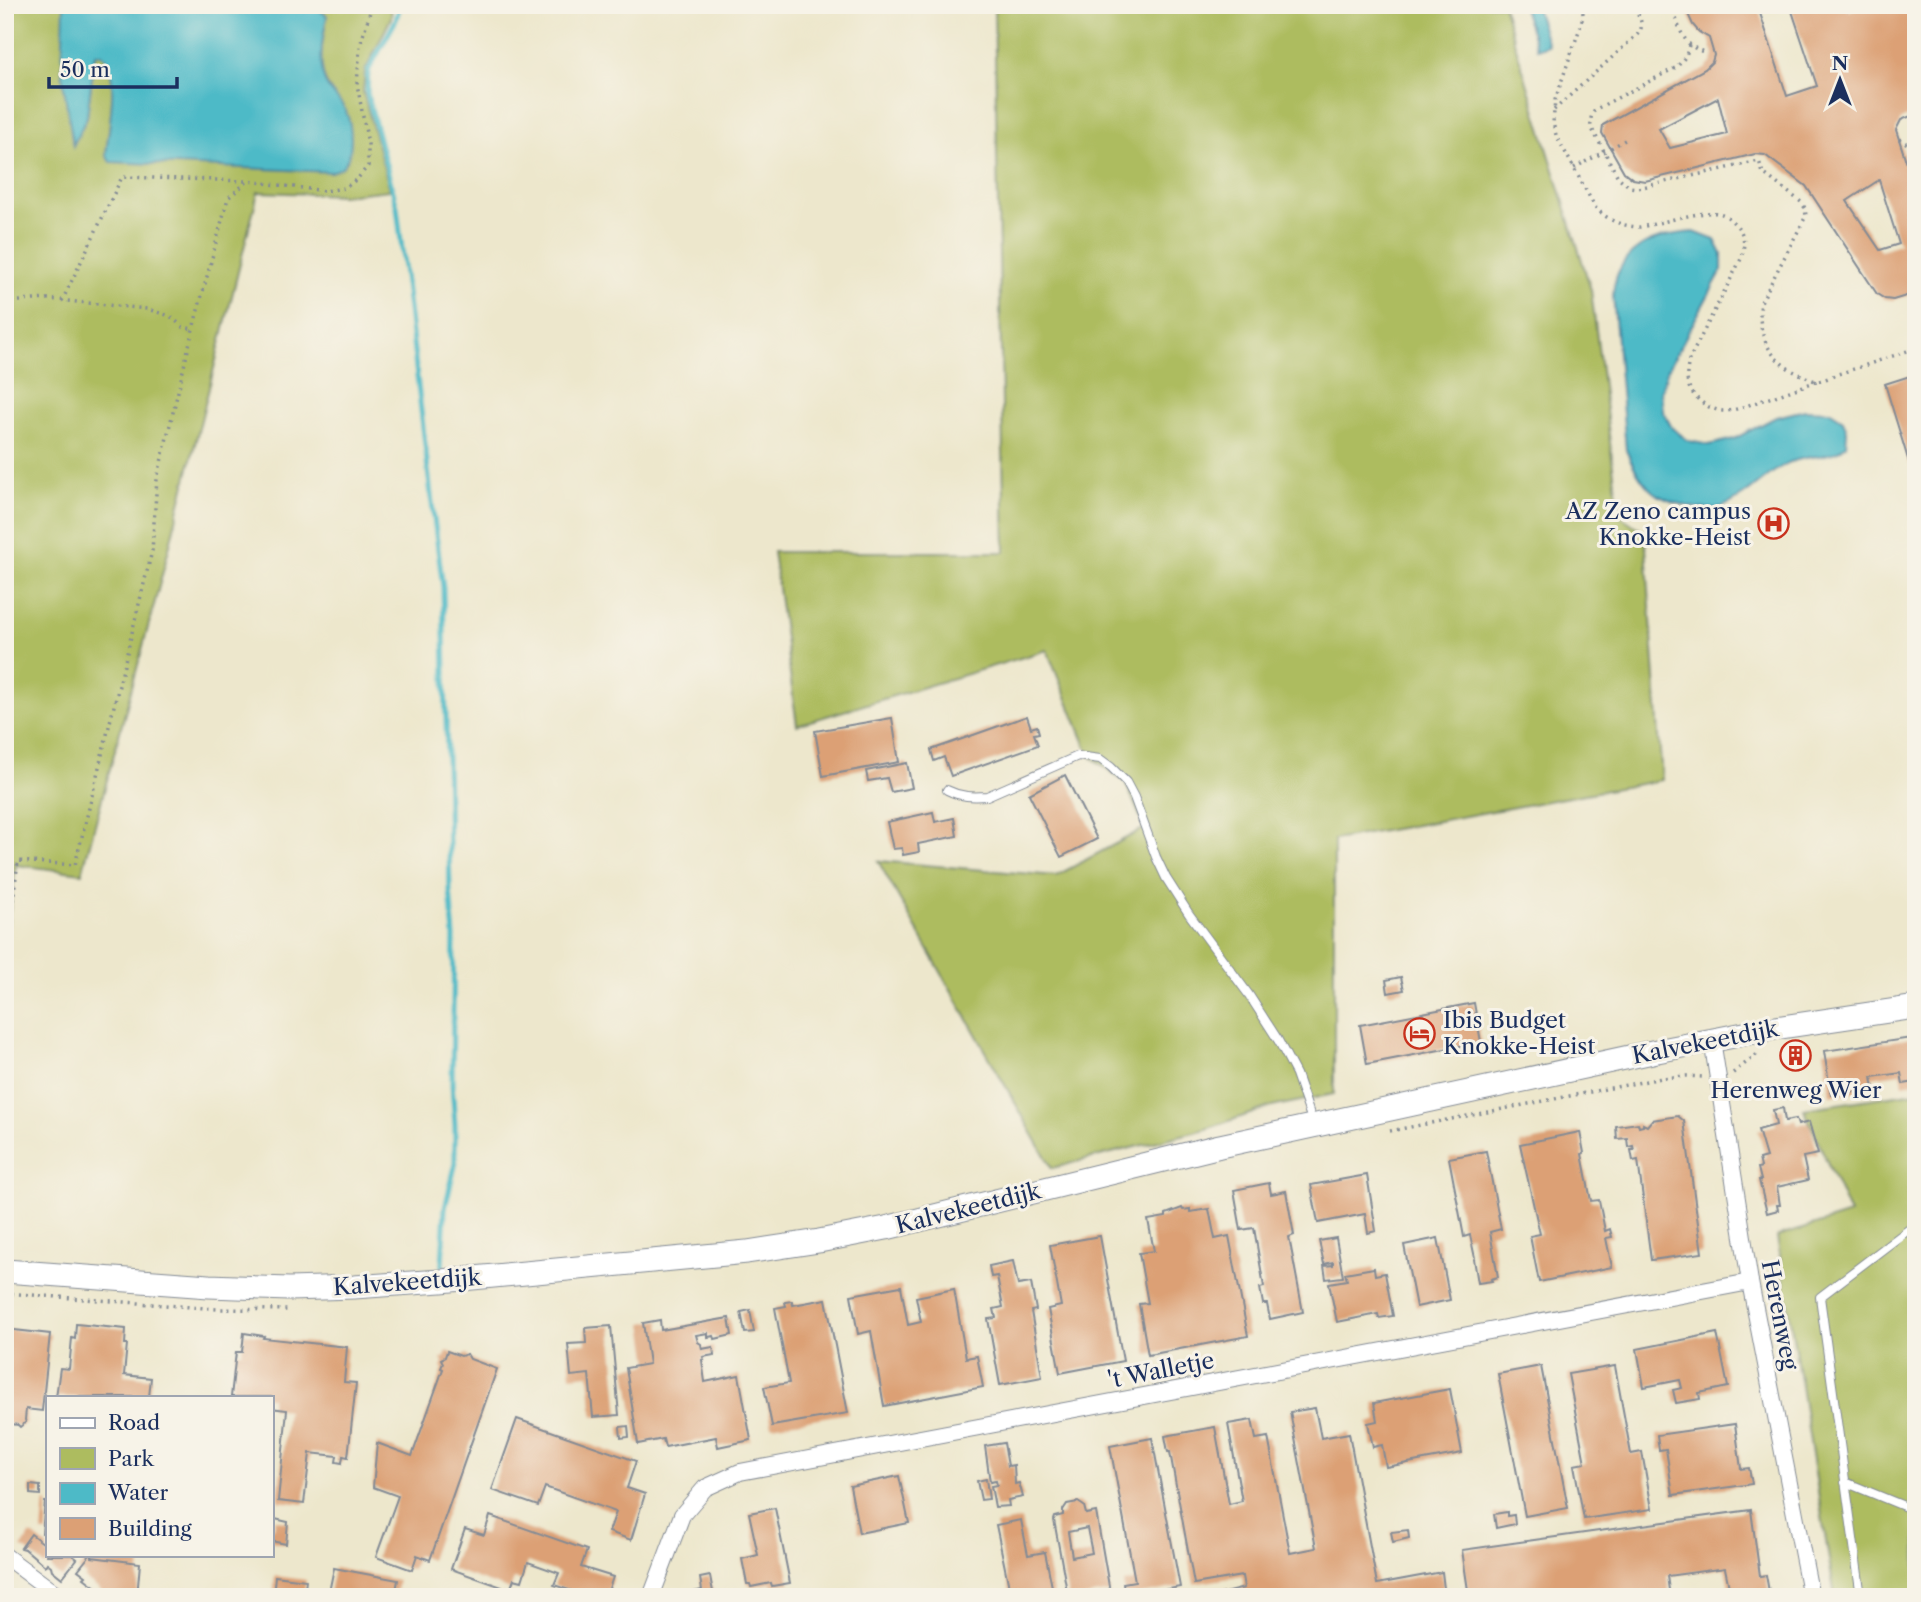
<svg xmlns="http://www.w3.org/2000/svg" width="1921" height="1602" font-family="'Libre Caslon Text',serif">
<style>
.green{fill:#adbc5f;stroke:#64765e;stroke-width:2}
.water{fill:#4dbac7;stroke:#347492;stroke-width:2}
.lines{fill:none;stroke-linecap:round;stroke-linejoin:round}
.stream{stroke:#4dbac7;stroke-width:5}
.building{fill:#dca075;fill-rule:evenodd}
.lane-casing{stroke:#848b95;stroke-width:10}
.street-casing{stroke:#848b95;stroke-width:18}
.secondary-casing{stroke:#848b95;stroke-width:25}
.path{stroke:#848b95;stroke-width:3.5;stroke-dasharray:2 5;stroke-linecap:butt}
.lane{stroke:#fff;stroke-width:8}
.street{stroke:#fff;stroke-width:16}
.secondary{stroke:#fff;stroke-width:23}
.path-bridge{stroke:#848b95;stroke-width:3.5;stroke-dasharray:2 5;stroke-linecap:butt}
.labels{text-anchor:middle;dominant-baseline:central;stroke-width:6;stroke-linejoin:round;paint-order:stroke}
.poi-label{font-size:23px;fill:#1b2f5e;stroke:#f7f3e8;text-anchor:end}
.street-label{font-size:23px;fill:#1b2f5e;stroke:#f7f3e8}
</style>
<rect width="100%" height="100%" fill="#f7f3e8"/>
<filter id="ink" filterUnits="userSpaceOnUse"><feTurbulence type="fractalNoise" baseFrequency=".0143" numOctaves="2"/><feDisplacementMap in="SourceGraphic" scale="14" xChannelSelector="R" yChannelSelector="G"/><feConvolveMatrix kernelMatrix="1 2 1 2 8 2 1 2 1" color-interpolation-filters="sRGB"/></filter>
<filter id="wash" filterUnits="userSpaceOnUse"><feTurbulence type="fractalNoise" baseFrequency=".00686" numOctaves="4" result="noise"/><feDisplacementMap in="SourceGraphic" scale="28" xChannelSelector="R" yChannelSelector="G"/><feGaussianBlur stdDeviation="1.57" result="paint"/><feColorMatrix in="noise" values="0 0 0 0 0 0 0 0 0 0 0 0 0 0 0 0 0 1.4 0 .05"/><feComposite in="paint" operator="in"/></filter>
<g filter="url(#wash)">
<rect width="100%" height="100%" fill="#ede7cc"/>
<!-- green -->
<g class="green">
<path d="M5,5H64V39L73,145L87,117L95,54H103C121,72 108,130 106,155L342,105C313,75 321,54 327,16L313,5H392L391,18L365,71L363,92L390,190L343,195L258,192L165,564L82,873L16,865L5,942Z"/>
<path d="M994,5H1503L1591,290L1619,515L1645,533L1662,780L1334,840V1094L1267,1108L1206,1129L1052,1168L878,861L1056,876L1145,828L1125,782L1090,756L1047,650L797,725L773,552H1005Z"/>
<path d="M1916,1092V1597H1835L1777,1237L1850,1214L1804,1109Z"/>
</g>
<!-- water -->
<g class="water">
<path d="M64,5H313L327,16C323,36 319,55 323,75C326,91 340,98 346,111C352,126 355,156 341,168C340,169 333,171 331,172L110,162L106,155C108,131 121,71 102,54H95L87,117L73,146L62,74Z"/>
<path d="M1522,5H1535L1548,45L1537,49Z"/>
<path d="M1694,232L1715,240L1722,254V270L1667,371L1661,392L1663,411L1672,428L1689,441L1709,445L1734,439L1776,417L1805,410L1829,411L1843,420L1847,431L1846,445C1843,447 1841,450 1838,451C1826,458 1802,455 1786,464C1764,476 1747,497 1724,506C1705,514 1662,502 1648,487C1638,476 1632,464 1626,450L1613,293C1618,248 1654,235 1694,232Z"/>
</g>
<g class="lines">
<!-- stream -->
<path class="stream" d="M400,5L396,20L368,71L367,93L397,207L431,495L443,588L450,890L454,936L452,1084L455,1125V1166L445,1208L442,1266"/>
</g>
<g id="blocks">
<!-- building -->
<g class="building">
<path d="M1687,5H1772L1759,10L1787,96L1817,86L1790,5H1846L1848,11L1866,5H1916V114L1901,120L1896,130L1916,192V293L1893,300L1885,299L1877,294L1806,186L1765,155L1755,154L1645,181L1633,179L1624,172L1602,133L1603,125L1705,69L1712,62L1714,55L1709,38L1699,32L1693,25L1688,14ZM1718,98L1727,134L1670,148L1659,129ZM1879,180L1899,244L1880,250L1847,201Z"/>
<path d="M1916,374V482H1915L1885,384Z"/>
<path d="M1027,716L1031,728L1037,726L1039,733L1034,734L1038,745L951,776L944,757L934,761L931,750Z"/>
<path d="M892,718L899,762L823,776L815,731Z"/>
<path d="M907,763L912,788L891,792L887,778L868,781L866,771Z"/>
<path d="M1065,775L1097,839L1061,857L1029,794Z"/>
<path d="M933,812L935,822L954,818L957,836L918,844L919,852L903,855L902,848L893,849L887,822Z"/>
<path d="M1401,977L1404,990L1388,993L1386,980Z"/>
<path d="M1474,1003L1481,1042L1367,1064L1360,1025Z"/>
<path d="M1912,1035H1916V1082L1903,1084L1901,1073L1872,1077L1874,1089L1831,1095L1824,1051L1912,1038Z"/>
<path d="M1783,1108L1785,1121L1796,1119L1798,1125L1809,1122L1818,1154L1803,1157L1808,1180L1777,1187L1780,1205H1777L1778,1210L1767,1213L1759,1180H1761L1758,1168L1761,1167L1759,1159L1766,1157L1758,1130L1776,1125L1773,1110Z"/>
<path d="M1678,1116L1684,1121L1702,1253L1651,1260L1638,1160L1633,1161L1631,1150H1634L1633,1146L1628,1147L1627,1138L1617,1139L1616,1126L1638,1123L1639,1127L1643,1126V1124L1647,1126L1652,1120Z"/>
<path d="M1580,1132L1584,1153L1582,1154L1591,1201L1599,1200L1605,1231L1610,1229L1612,1237L1606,1238L1612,1267L1539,1282L1530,1236L1540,1234L1520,1144Z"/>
<path d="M1486,1151L1501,1229L1490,1232L1498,1277L1491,1279L1492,1281L1478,1283L1474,1259L1475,1258L1470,1235L1464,1237L1449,1158Z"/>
<path d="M1367,1175L1376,1231L1368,1233L1365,1214L1318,1223L1311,1185Z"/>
<path d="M1269,1183L1271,1194L1286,1191L1294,1235L1289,1237L1303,1312L1270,1319L1267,1304H1263L1260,1288L1264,1287L1254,1228L1241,1230L1234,1190Z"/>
<path d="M1182,1208L1183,1210L1190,1209V1212L1209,1209L1215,1239L1229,1236L1248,1336L1148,1355L1139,1304L1148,1303L1139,1253L1154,1251L1148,1220L1166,1217V1214Z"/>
<path d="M1100,1236L1123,1361L1060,1373L1048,1309L1061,1306L1050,1245Z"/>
<path d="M1336,1238L1343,1277L1326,1279L1324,1266L1333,1265V1262L1324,1264L1319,1241Z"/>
<path d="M1438,1238L1450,1300L1416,1307L1404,1245Z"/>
<path d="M1013,1261L1018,1285L1031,1283L1036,1310L1031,1311L1042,1377L1000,1385L988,1319L996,1318L994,1309L1003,1307L997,1276L991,1277L989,1266Z"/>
<path d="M1374,1268L1375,1275L1385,1273L1393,1316L1379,1318L1378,1314L1337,1322L1329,1283L1347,1280L1345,1273Z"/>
<path d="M901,1286L908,1325L921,1322L916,1297L954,1289L966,1358L977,1356L983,1387L884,1406L871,1331L858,1334L851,1295Z"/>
<path d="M826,1299L848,1413L772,1426L764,1387L789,1383L775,1308L786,1306L785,1302L792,1301L793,1305Z"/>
<path d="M750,1310L754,1332L745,1333L741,1312Z"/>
<path d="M729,1318L732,1335L715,1339L714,1336L708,1337V1333L696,1335L698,1342L701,1344L702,1349L713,1347L714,1355L703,1357L704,1360H702L705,1382L739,1375L751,1440L718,1447L716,1437L665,1447L663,1439L638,1444L626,1368L649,1364L643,1323L660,1320L661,1330Z"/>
<path d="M76,1324L126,1329L125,1344H127L124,1375L151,1378L149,1397H56L60,1368L69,1369L72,1338L75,1339Z"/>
<path d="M611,1326L619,1415L593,1417L589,1374L571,1376L568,1344L586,1343L585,1328Z"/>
<path d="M5,1329L50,1334L42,1411L26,1409L25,1420L26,1422L20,1427L18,1425L5,1423Z"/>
<path d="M244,1333L264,1336L263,1338L347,1347L344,1382L356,1383L348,1457L343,1456L342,1463L336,1462L337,1456L310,1453L304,1504L278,1501L287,1410L271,1408V1397H231L236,1352H242Z"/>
<path d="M1717,1333L1728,1387L1699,1393L1700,1399L1676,1403L1673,1390L1682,1388L1680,1380L1644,1387L1637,1349Z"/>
<path d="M447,1351L461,1356L467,1354L470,1359L497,1369L430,1560L417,1555L412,1570L376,1557L398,1496L373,1487L377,1443L412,1456L443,1369L441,1368L443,1363L441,1359L445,1357Z"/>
<path d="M1541,1366L1568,1508L1525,1516L1498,1374Z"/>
<path d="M1615,1366L1631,1454L1642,1452L1652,1509L1584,1519L1574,1465L1585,1463L1568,1374Z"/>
<path d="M1450,1389L1462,1453L1386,1467L1382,1445L1373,1447L1368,1423L1377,1421L1374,1403Z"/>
<path d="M1315,1408L1321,1438L1349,1433L1377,1584L1442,1572L1445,1597H1209L1244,1588L1242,1576L1194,1584L1170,1452H1168L1165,1436L1215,1427L1229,1504L1242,1501L1228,1424L1252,1420L1256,1439L1268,1437L1290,1553L1316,1548L1290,1412Z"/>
<path d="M517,1419L636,1461L627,1488L645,1494L631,1540L609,1532L616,1512L545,1487L538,1506L492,1490Z"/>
<path d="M1735,1424L1741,1469L1749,1468L1752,1484L1673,1495L1666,1449L1659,1450L1657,1435Z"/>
<path d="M628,1426L629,1437L621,1438L620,1427Z"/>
<path d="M1152,1438L1180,1587L1125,1597L1123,1583L1135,1581L1110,1446Z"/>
<path d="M1004,1443L1008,1466L1014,1465L1015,1484L1019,1483L1023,1497L1008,1500L1009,1506L995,1507L991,1486L997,1485L996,1481L990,1482L985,1446Z"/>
<path d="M899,1476L909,1523L859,1533L850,1486Z"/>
<path d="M986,1479L989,1499L981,1500L977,1481Z"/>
<path d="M30,1485L40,1486V1495L30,1494Z"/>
<path d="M45,1502H47V1533H42Z"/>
<path d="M1078,1502L1084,1506L1086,1514L1096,1512L1110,1592L1083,1597H1068L1054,1520L1055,1517L1063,1515V1510L1067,1504ZM1087,1528L1092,1553L1072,1557L1068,1532Z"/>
<path d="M775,1508L790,1583L772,1586L771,1583L751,1587L750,1584H747L742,1559L758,1555L749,1513Z"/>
<path d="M1751,1510L1760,1576L1766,1575L1770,1597H1731L1725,1568L1667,1576L1670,1597H1469L1462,1550Z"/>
<path d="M1507,1512V1516L1514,1515L1515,1524L1496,1528L1494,1514Z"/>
<path d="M490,1516L587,1550L581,1567L613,1577L607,1594L604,1593L603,1597H594L585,1594L584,1595L554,1585L559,1573L528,1562L522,1581L514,1579L510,1590L451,1569L465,1529L484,1535Z"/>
<path d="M275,1519L288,1522L286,1544L271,1541V1527L274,1528Z"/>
<path d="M1021,1520L1028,1555L1045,1552L1054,1597H1011L996,1525Z"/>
<path d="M1408,1530L1409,1538L1393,1542L1391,1532Z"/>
<path d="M31,1534L47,1546V1555H72L77,1559L62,1578L52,1570L51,1566L47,1563L45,1566L25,1549L21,1548Z"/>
<path d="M90,1555H92V1557L140,1563L137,1597H109L84,1578L86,1576L78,1570Z"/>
<path d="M334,1568L398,1580L395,1597H328Z"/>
<path d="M275,1576L306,1580L304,1597H273Z"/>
<path d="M710,1576L714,1597H695L694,1592L702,1590L700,1578Z"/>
</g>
</g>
</g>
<g filter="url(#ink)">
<use href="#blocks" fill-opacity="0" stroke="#848b95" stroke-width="2"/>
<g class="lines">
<defs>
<g id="lane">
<path d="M947,790C961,797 972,797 987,796L1078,756L1100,759L1111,767L1126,782L1134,797L1156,857L1166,878L1189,914L1249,995L1278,1040L1296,1074L1313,1123"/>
<path d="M1916,1136V1137"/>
<path d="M1845,1482L1916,1511"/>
<path d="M1861,1597L1820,1297L1916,1224"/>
</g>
<g id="street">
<path d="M1712,1040L1750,1282L1811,1597"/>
<path d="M5,1556L60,1597"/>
<path d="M651,1597L682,1515L705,1488L740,1472L1750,1282"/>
</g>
<path id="secondary" d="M5,1271L209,1286L289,1289L354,1287L441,1281L747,1252L819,1241L886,1228L1220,1146L1657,1051L1775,1028L1916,1007"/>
</defs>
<!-- lane casing -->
<use href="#lane" class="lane-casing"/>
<!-- street casing -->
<use href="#street" class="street-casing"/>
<!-- secondary casing -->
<use href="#secondary" class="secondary-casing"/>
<!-- path -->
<g class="path">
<path d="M1582,5L1583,14L1581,25L1555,100L1553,123L1556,135L1595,207C1608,221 1622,226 1640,227C1660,224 1706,208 1722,214C1727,216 1731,220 1735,224C1746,235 1745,245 1741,259L1689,360C1686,374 1685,385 1695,396C1702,404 1712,410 1723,411C1735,411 1748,405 1760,401C1779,395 1798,388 1817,381"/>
<path d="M1672,5C1679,26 1681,45 1704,52"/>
<path d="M1689,45L1686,56L1677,67L1596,109C1591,115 1590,119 1591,127L1618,177L1630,187L1638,188L1759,161L1763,173L1801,202L1805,208L1806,216L1761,302C1756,334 1770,363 1802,375C1806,377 1813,381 1817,381C1823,381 1832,376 1838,374C1864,366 1890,357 1916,348"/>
<path d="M1554,110L1639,33C1645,24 1638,14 1633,5"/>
<path d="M1899,139L1916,149"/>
<path d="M1611,148L1625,140"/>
<path d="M1907,161L1912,146L1916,145"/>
<path d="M1574,168L1585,162"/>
<path d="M1916,298H1913L1916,311"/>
<path d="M62,301L122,177L246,181"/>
<path d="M5,302L48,299L147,309L170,316L183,327L193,329"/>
<path d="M5,963L18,861L75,865L152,551L157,479L193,329L228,198L248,181L325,191L345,188L358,178L368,166V144L357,84L360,46L372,5"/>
<path d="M1733,1073L1760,1052"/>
<path d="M1390,1131L1662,1078L1686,1076L1702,1077"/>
<path d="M5,1293L218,1309L290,1310"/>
</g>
<!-- lane -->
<use href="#lane" class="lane"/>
<!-- street -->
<use href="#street" class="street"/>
<!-- secondary -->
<use href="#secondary" class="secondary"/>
<!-- path-bridge -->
<path class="path-bridge" d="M1585,162L1611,148"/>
</g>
</g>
<!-- icons -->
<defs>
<symbol id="hospital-ring" viewBox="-11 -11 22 22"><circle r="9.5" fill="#f7f3e8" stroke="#c8321e" stroke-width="1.5"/><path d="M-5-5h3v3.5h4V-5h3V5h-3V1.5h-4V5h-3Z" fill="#c8321e"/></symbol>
<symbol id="hotel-ring" viewBox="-11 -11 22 22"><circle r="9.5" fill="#f7f3e8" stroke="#c8321e" stroke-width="1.5"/><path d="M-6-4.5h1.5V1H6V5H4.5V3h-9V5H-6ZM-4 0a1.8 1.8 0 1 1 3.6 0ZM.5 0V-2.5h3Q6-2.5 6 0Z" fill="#c8321e"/></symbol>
<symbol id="building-ring" viewBox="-11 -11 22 22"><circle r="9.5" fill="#f7f3e8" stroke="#c8321e" stroke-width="1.5"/><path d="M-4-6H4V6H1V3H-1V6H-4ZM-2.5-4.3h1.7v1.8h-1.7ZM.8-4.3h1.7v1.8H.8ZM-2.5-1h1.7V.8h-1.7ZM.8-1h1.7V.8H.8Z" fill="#c8321e"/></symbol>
</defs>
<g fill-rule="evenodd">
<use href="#hospital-ring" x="1756" y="506" width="35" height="35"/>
<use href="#hotel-ring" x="1402" y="1016" width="35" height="35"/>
<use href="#building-ring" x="1778" y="1038" width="35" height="35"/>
</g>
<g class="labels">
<!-- poi labels -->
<g class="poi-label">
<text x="1751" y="511">AZ Zeno campus<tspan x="1751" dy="26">Knokke-Heist</tspan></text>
<text x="1443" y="1020" text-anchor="start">Ibis Budget<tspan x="1443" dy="26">Knokke-Heist</tspan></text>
<text x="1796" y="1090" text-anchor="middle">Herenweg Wier</text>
</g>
<!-- street labels -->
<g class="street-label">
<text transform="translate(1705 1042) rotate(-11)">Kalvekeetdijk</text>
<text transform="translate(968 1208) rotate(-14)">Kalvekeetdijk</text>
<text transform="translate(407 1282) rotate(-4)">Kalvekeetdijk</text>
<text transform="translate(1780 1315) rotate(79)">Herenweg</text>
<text transform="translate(1161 1370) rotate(-11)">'t Walletje</text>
</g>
</g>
<!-- margin -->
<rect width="1921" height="1602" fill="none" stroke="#f7f3e8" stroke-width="28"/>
<!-- legend -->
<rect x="46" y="1396" width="228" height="161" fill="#f7f3e8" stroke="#9fa5b1" stroke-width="2"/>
<rect x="60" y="1418" width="35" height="10" fill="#ffffff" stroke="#9fa5b1" stroke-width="2"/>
<text x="108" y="1430" font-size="21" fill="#1b2f5e">Road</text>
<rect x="60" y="1448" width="35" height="21" fill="#adbc5f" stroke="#9fa5b1" stroke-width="2"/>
<text x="108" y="1466" font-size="21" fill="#1b2f5e">Park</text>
<rect x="60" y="1483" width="35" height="21" fill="#4dbac7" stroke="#9fa5b1" stroke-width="2"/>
<text x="108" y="1500" font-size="21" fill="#1b2f5e">Water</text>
<rect x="60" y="1518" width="35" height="21" fill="#dca075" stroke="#9fa5b1" stroke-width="2"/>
<text x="108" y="1536" font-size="21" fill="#1b2f5e">Building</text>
<!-- north arrow -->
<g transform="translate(1840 80)" stroke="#f7f3e8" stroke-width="5" paint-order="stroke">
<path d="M0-5L12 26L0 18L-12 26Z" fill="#1b2f5e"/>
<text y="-10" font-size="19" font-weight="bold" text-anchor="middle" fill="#1b2f5e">N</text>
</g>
<!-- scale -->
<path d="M49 77v10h128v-10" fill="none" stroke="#1b2f5e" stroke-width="3.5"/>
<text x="60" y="77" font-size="21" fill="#1b2f5e" stroke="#f7f3e8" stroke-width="5" paint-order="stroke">50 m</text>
</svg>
